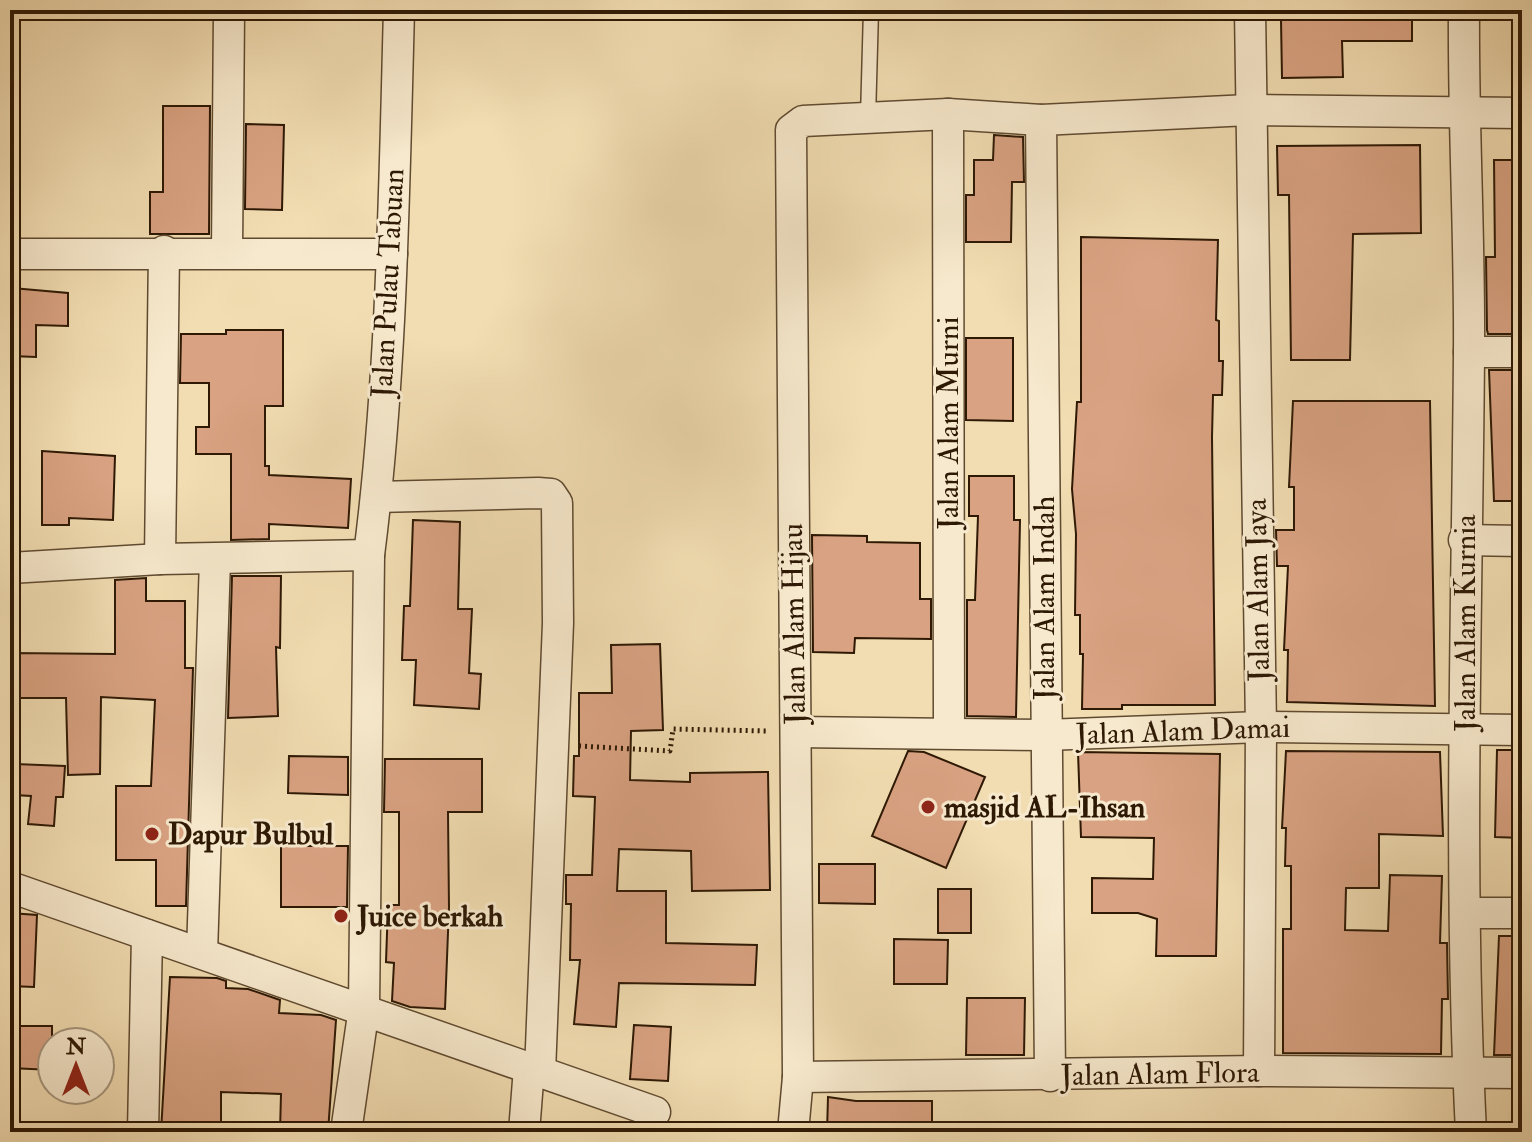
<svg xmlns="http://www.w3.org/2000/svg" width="1532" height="1142" font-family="'IM FELL Double Pica',serif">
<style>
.building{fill:#d9a282;stroke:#2e1905;stroke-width:2}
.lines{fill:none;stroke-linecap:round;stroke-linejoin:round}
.service-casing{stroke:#5f4a30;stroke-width:17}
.minor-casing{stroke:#5f4a30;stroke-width:33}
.path{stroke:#2e1905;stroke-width:5;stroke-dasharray:2 4;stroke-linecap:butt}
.service{stroke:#f7e9cd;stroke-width:14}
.minor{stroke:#f7e9cd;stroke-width:30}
.poi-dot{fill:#8f2418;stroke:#f7e9cd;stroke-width:3}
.labels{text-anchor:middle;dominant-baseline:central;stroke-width:6;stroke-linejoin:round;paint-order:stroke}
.street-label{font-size:30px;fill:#2e1905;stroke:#f7e9cd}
.poi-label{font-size:30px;font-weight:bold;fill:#2e1905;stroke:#f7e9cd;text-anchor:start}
</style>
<rect width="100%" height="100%" fill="#f2ddb2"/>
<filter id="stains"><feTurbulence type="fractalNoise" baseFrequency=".0025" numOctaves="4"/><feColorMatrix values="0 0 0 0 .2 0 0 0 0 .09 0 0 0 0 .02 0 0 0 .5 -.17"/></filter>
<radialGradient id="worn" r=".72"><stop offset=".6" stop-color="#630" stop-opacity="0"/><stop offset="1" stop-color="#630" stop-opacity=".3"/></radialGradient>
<!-- building -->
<g class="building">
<path d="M1292,10H1412V41H1342L1343,77L1282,78L1281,20H1292Z"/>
<path d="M163,106H210L209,234H150V192H163Z"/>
<path d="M246,124L284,125L282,210L245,209Z"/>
<path d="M994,135L1023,137L1024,182H1012L1011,242H966V195H974V160H993Z"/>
<path d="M1420,145L1421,233L1353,234L1350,360H1291L1289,195H1278L1277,146Z"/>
<path d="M1494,160H1522V334H1488L1487,330L1486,257H1495Z"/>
<path d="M1081,237L1218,240L1216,320L1219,321V361H1223L1222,395H1213L1212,437L1215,705H1122V709H1082L1083,654H1080V615H1075L1076,534L1072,489L1077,402H1081Z"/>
<path d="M12,288L68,293V326L36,325V357L11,356Z"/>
<path d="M226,330H283V406H265V466H269V475L351,479L348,528L269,524V539L231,540V454H196V427H209V383H180L181,334H226Z"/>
<path d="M966,338H1013V421L966,420Z"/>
<path d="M1489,370H1522V501H1494Z"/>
<path d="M1293,401H1430L1435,706L1287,702L1288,650H1284L1288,566H1277L1276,530H1294V487H1289Z"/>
<path d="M42,451L115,456L113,520L69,518V525H42Z"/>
<path d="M969,476H1014V520H1020L1016,717L967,716V600H975L978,516H969Z"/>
<path d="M413,520L460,522L458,609H472L469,673L481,674L479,709L414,705L416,660H402L404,606H410Z"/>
<path d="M812,535L867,536V542L920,543V599H931V639L855,638L854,653L813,652Z"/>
<path d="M232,576H281L280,648L276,647L278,716L228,718Z"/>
<path d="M146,578V601H185V668H193L186,906H156V860H116V786H151L155,700L101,697L100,774L68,775L66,698H10V653L115,654V580Z"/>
<path d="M660,644L663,730L631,731L630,780L690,782V773L768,772L770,890L692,891L691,851L619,849L617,891H666V943L757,945L755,985L619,983L616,1027L574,1024L580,960H570L571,904H566V875H592L595,797L573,796L574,756H579V693H612L611,645Z"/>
<path d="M1497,750H1522V838L1495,837Z"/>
<path d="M908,751L924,752L985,777L946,868L872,836Z"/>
<path d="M1286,751L1440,752L1443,836L1379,834V888H1346L1345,930L1388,931L1390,875L1442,876L1440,943H1447L1448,999H1442L1441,1054L1283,1053V929H1291V866H1285L1286,828H1282Z"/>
<path d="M1078,752L1220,754L1216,956H1156L1157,919L1138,913H1092V878L1153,879L1154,838L1081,837Z"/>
<path d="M289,756L348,757V795L288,793Z"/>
<path d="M385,759H482V812H448L449,907L445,1009L410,1007L392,1001L394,963L386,962L388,905H399V812H384Z"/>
<path d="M15,764L65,766L63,797H56L54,826L28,824L31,796L14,795Z"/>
<path d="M281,846H348L347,907H281Z"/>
<path d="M819,864H875V904L819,903Z"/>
<rect x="938" y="889" width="33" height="44"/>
<path d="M10,913L37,915L34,987L10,986Z"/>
<path d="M1499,936H1522V1055H1494Z"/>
<path d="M894,939L948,940L947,984H894Z"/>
<path d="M170,977L217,978L226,981V988L248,989L280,1000L279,1013L321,1015L336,1020L328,1132H280L281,1094L221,1092V1132H161Z"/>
<path d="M967,998H1025L1024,1055H966Z"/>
<path d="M634,1025L671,1027L668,1081L630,1079Z"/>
<path d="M10,1026H52V1070L10,1068Z"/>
<path d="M828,1097L856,1101H932V1132H827Z"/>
</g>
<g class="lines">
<defs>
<path id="service" d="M868,118L871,10"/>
<g id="minor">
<path d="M1250,10L1261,727L1259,1071"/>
<path d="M1464,10C1463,125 1470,239 1469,354C1467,613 1458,873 1471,1132"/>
<path d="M948,114L949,732"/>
<path d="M1041,120L1050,1076"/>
<path d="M227,251L229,10"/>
<path d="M10,254H392"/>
<path d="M1469,352H1522"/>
<path d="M376,497L538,493L551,494L557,503L558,623L540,1072"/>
<path d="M1464,540L1522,541"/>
<path d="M160,559L164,251"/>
<path d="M10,568L160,559L369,555"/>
<path d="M796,732L1045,735L1261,727L1522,730"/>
<path d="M10,887L655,1112"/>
<path d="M1465,913H1522"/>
<path d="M202,953L215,560"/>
<path d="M798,1077L1259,1071L1522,1073"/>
<path d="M143,1132L147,935"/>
<path d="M346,1132L364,1008L369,555C392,375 394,192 399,10"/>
<path d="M524,1132L529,1068"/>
<path d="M793,1132L798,1077L791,130L803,121L948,114L1041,120L1249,110L1522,113"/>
</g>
</defs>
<!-- service casing -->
<use href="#service" class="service-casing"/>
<!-- minor casing -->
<use href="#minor" class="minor-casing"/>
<!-- path -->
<path class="path" d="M579,746L670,751L673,729L769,731"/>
<!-- service -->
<use href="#service" class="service"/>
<!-- minor -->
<use href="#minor" class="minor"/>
</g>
<!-- markers -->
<g class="poi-dot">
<circle cx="928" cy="807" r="8"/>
<circle cx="152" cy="834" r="8"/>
<circle cx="341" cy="916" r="8"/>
</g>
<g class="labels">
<!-- street labels -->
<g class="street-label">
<text transform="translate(388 283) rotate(-87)">Jalan Pulau Tabuan</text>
<text transform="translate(948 423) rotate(-90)">Jalan Alam Murni</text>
<text transform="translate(1258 590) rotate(-91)">Jalan Alam Jaya</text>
<text transform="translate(1044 598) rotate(-90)">Jalan Alam Indah</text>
<text transform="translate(1465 623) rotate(-90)">Jalan Alam Kurnia</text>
<text transform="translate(794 624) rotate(-91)">Jalan Alam Hijau</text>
<text transform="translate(1183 731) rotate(-2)">Jalan Alam Damai</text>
<text transform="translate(1160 1074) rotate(-1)">Jalan Alam Flora</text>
</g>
<!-- poi labels -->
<g class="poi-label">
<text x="944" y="807">masjid AL-Ihsan</text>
<text x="168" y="834">Dapur Bulbul</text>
<text x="357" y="916">Juice berkah</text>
</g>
</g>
<!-- margin -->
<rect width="1532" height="1142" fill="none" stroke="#f2ddb2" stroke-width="40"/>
<rect x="12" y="12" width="1508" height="1118" fill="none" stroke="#2e1905" stroke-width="4"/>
<rect x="20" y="20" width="1492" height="1102" fill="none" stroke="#2e1905" stroke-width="2"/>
<!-- north arrow -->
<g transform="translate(76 1066)"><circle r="38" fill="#f7e9cd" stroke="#a7967d" stroke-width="2"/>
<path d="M0-6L14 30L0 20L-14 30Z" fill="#8f2418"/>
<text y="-12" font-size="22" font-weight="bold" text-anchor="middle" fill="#2e1905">N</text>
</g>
<rect width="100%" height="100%" filter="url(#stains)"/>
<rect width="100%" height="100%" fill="url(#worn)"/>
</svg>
